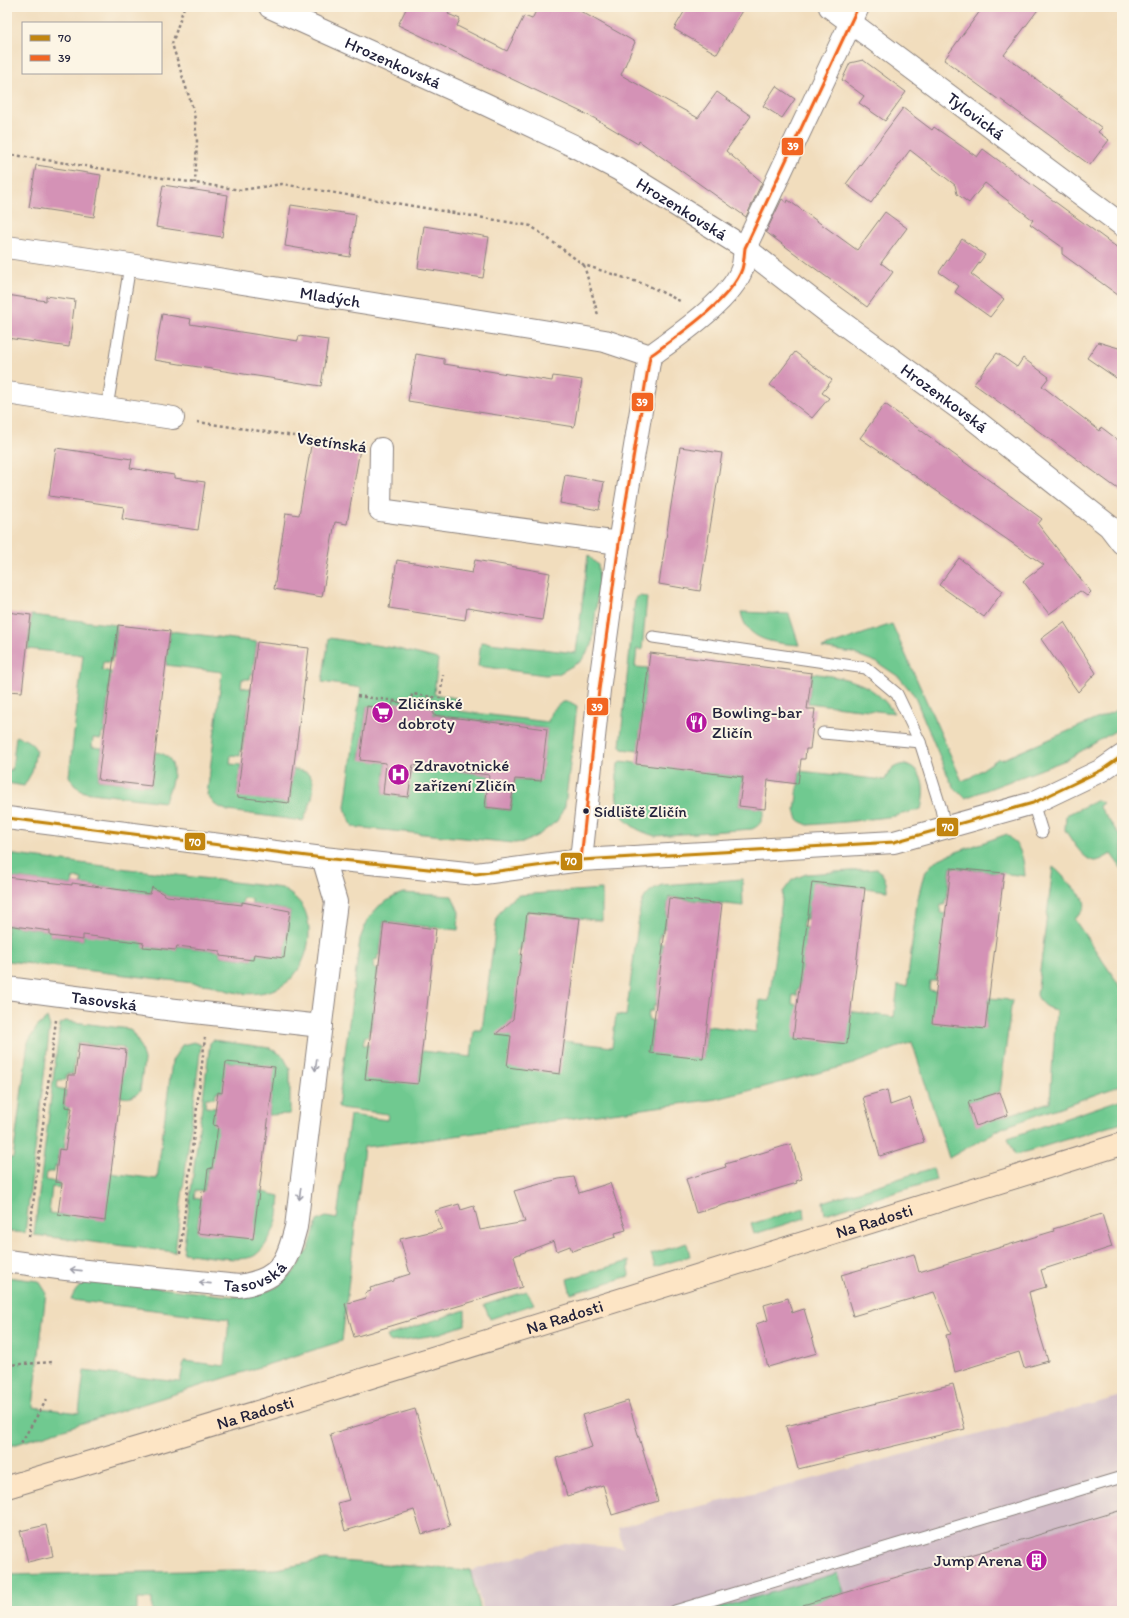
<svg xmlns="http://www.w3.org/2000/svg" width="1129" height="1618" font-family="Itim,sans-serif">
<style>
.industrial{fill:#d2bdc8}
.green{fill:#6fc990;stroke:#487666;fill-rule:evenodd}
.building{fill:#d492b6}
.lines{fill:none;stroke-linecap:round;stroke-linejoin:round}
.service-casing{stroke:#8a807c;stroke-width:13}
.minor-casing{stroke:#8a807c;stroke-width:24}
.tertiary-casing{stroke:#8a807c;stroke-width:24}
.secondary-casing{stroke:#8a807c;stroke-width:24}
.path{stroke:#8a807c;stroke-width:2.5;stroke-dasharray:3 3;stroke-linecap:butt}
.service{stroke:#fff;stroke-width:11}
.minor{stroke:#fff;stroke-width:22}
.tertiary{stroke:#fff;stroke-width:22}
.secondary{stroke:#fde5c5;stroke-width:22}
.bus-1-casing{stroke:#fcf5e5;stroke-width:6}
.bus-2-casing{stroke:#fcf5e5;stroke-width:6}
.bus-1{stroke:#c2850f;stroke-width:3}
.bus-2{stroke:#f26522;stroke-width:3}
.oneway{stroke:#9c9ca7}
.bus-dot{fill:#22223b;stroke:#fcf5e5;stroke-width:1.5}
.labels{text-anchor:middle;dominant-baseline:central;stroke-width:4;stroke-linejoin:round;paint-order:stroke}
.bus-label{font-size:16px;fill:#22223b;stroke:#fcf5e5;text-anchor:start}
.street-label{font-size:17px;fill:#22223b;stroke:#fcf5e5}
.poi-label{font-size:17px;fill:#22223b;stroke:#fcf5e5;text-anchor:start}
.line-badge{stroke:#fcf5e5;stroke-width:1.5}
.badge-label{font-size:11px;text-anchor:middle;font-weight:bold;fill:#fff}
</style>
<rect width="100%" height="100%" fill="#fcf5e5"/>
<filter id="ink" filterUnits="userSpaceOnUse"><feTurbulence type="fractalNoise" baseFrequency=".025" numOctaves="2"/><feDisplacementMap in="SourceGraphic" scale="8" xChannelSelector="R" yChannelSelector="G"/><feConvolveMatrix kernelMatrix="1 2 1 2 8 2 1 2 1" color-interpolation-filters="sRGB"/></filter>
<filter id="wash" filterUnits="userSpaceOnUse"><feTurbulence type="fractalNoise" baseFrequency=".012" numOctaves="4" result="noise"/><feDisplacementMap in="SourceGraphic" scale="16" xChannelSelector="R" yChannelSelector="G"/><feGaussianBlur stdDeviation="0.9" result="paint"/><feColorMatrix in="noise" values="0 0 0 0 0 0 0 0 0 0 0 0 0 0 0 0 0 1.4 0 .05"/><feComposite in="paint" operator="in"/></filter>
<g filter="url(#wash)">
<rect width="100%" height="100%" fill="#f1ddbd"/>
<!-- industrial -->
<path class="industrial" d="M1122,1396V1611H484L470,1571L565,1543L623,1548L618,1528L670,1513L782,1487Z"/>
<!-- green -->
<g class="green">
<path d="M588,555L598,565L599,580L592,645L581,661L558,674L545,675L478,666L481,642L576,653Z"/>
<path d="M639,596L647,597L642,650L637,649L635,667L648,668L638,751L622,749L620,746L635,599Z"/>
<path d="M741,612L789,614L799,645C776,643 746,642 741,612Z"/>
<path d="M31,615L117,625L114,657H112L111,662H103L102,670L111,672L104,733H102L101,739L93,738L92,747L102,748L98,780L151,786L155,752C183,755 172,786 164,802L84,792L74,785L69,776L83,655L28,649Z"/>
<path d="M892,624L962,781L971,777L999,758L1001,760L1122,708V727L1066,760L965,798L954,787L950,781L914,695L899,677L878,663L852,653L822,648Z"/>
<path d="M170,631L257,642L252,674L251,673L250,679H242L241,687L251,689L242,750H241L240,756L231,755L230,764L241,765L237,796L289,803L293,769C297,770 302,771 306,772C322,780 308,811 303,821L228,811L215,805L207,795L222,672L166,665Z"/>
<path d="M329,638L394,648L438,659L434,694L456,698L454,704L459,705L458,711L548,722L551,712L562,702H570L577,706L565,806L557,821L540,834L525,842L514,843L353,827L347,815L345,807L361,688L322,682ZM367,706L547,729L541,781L515,779L510,810L485,807L489,775L413,765L408,797L383,794L386,763L360,759Z"/>
<path d="M812,673C848,679 871,680 894,713L808,703Z"/>
<path d="M16,736C25,739 32,742 36,750L32,772L24,786L7,783V770H12Z"/>
<path d="M621,761L743,777L739,806L765,809C762,819 762,825 752,829L655,836C614,825 614,801 618,764Z"/>
<path d="M906,764C926,771 925,793 921,809L895,816L846,822L808,825L801,822L798,820L795,810L800,771L885,780C889,769 895,765 906,764Z"/>
<path d="M1098,800L1103,803L1099,806L1122,839V869L1111,854C1107,856 1102,860 1096,861C1084,862 1071,839 1065,830L1066,815Z"/>
<path d="M1007,834C1022,849 1023,855 1025,876L951,867L947,898L945,900V905H941L940,913L946,914L938,975H936V981H930L929,990L936,991L985,1028L989,998L1012,1000L1000,1092L968,1102L976,1125L1050,1102L1056,1010C1046,1008 1041,1005 1037,995L1053,867L1058,871L1083,898C1088,909 1081,913 1074,919L1122,989V1085L1004,1127L949,1158L912,1042L853,1064L717,1099L552,1121L442,1138L364,1147L342,1341L7,1447V1277L39,1281L46,1292L33,1407L79,1413L84,1371L180,1382L184,1361L225,1366L229,1319L71,1300C77,1284 85,1282 100,1281L237,1297L263,1293L277,1287L294,1272L309,1248L317,1221L326,1217L337,1219L350,1115L387,1120L388,1114L340,1108L338,1106L360,939L368,919L379,906L395,896L403,893L452,896L459,912L458,930L384,922L380,954L378,955L377,960L374,961L373,968L378,970L371,1030H369L368,1037L365,1036L363,1045H369L418,1083L422,1051L471,1057L474,1030H482L497,917C503,907 509,900 519,895L602,889V921L528,911L523,943H522L521,949H518L517,957L522,958L513,1019H512L511,1026L564,1041L612,1047L616,1015L626,1016L640,909C644,895 649,890 662,885L742,879L743,906L669,897L665,929H663L662,934H660L659,943L663,944L656,1005H654L653,1011H649L648,1019L654,1021L650,1052L703,1059L707,1026L756,1032L760,1000L769,1001L783,892L792,880L806,874L878,869C884,875 887,882 887,891L813,881L809,913H807V919H804L802,927L807,928L799,989L797,991V996L793,995L792,1004L894,1017L898,985L907,986L917,902L924,874L935,861L948,855Z"/>
<path d="M7,854L282,888C289,893 300,900 304,909C317,935 304,979 275,989C251,998 232,993 210,985L7,961V925L50,931V936L83,940V934L144,942V947L176,950L177,946L220,951V956L252,960L254,954L284,958L290,911L252,904V899L243,898L242,905L167,896L157,890H151L150,894L81,884L82,879L73,878L72,885L7,877Z"/>
<path d="M47,1018L50,1026L25,1233L7,1231V1158H13L28,1042L37,1027Z"/>
<path d="M65,1021L130,1029L140,1045L144,1060L140,1091C134,1098 127,1099 119,1096L124,1048L77,1043L73,1074H66V1080H58L57,1088L66,1090L64,1106L69,1107L64,1150H59L57,1166H55L54,1172H47L46,1180L60,1183L59,1188L52,1187L49,1213L104,1219L110,1173L157,1179L172,1061L182,1045L194,1042L201,1045L175,1252L34,1235L60,1024Z"/>
<path d="M213,1040L270,1048L283,1056L290,1069V1114L269,1115L274,1067L227,1062L223,1092H216L215,1098H206L205,1107L216,1108L219,1125L213,1168H208L204,1191L195,1190L194,1198L204,1200L200,1206L197,1232L259,1191L280,1196C279,1205 279,1215 276,1223C272,1235 265,1249 254,1256C240,1263 200,1255 183,1253L210,1043Z"/>
<path d="M1122,1099V1123L1015,1155L1008,1138Z"/>
<path d="M933,1168L936,1180L825,1214L823,1202Z"/>
<path d="M804,1208L805,1218L754,1234L751,1224Z"/>
<path d="M687,1243L690,1256L655,1267L651,1254Z"/>
<path d="M629,1261V1276L571,1294L567,1279Z"/>
<path d="M527,1291L534,1304L490,1319L484,1305Z"/>
<path d="M465,1310V1325L435,1335L390,1342L387,1336Z"/>
<path d="M325,1560L470,1570L481,1611H152V1599H137V1611H7V1575L276,1569Z"/>
<path d="M838,1573L844,1593L782,1611H709Z"/>
</g>
<g id="blocks">
<!-- building -->
<g class="building">
<path d="M407,7H452L448,14L460,19L457,26L507,51L524,16L532,19L538,7H573L635,42L621,75L698,118L717,92L751,116L726,151L762,182L746,217L639,141L638,144L594,118L398,25Z"/>
<path d="M687,7H744L717,54L674,29Z"/>
<path d="M983,7H1040L1004,55L1102,128L1098,132L1109,140L1090,165L1000,99L999,100L944,60Z"/>
<path d="M863,60L906,92L885,121L859,103L864,96L842,80L850,63Z"/>
<path d="M776,86L795,99L782,118L763,106Z"/>
<path d="M903,108L932,130L934,127L977,157L983,149L1122,251V298L1062,254V247L1030,224L1033,220L985,183L969,203L957,194L955,185L910,150L871,203L846,184Z"/>
<path d="M36,165L101,175L94,217L29,207Z"/>
<path d="M163,185L228,195L222,237L156,227Z"/>
<path d="M782,199L787,203L788,200L857,250L885,212L907,228L881,263L893,272L867,307L766,232Z"/>
<path d="M291,205L356,215L350,257L285,246Z"/>
<path d="M424,226L489,237L483,278L418,268Z"/>
<path d="M962,239L985,255L971,274L1004,299L990,317L955,292L959,286L939,272Z"/>
<path d="M7,295L46,301V296L75,300L69,347L7,338Z"/>
<path d="M162,314L191,319L190,324L298,341L299,336L328,340L321,386L154,360Z"/>
<path d="M1098,342L1122,349V382L1087,358Z"/>
<path d="M795,352L832,380L822,393L829,398L812,418L770,385Z"/>
<path d="M997,353L1017,367L1023,358L1049,377L1042,386L1100,431L1101,427L1122,443V492L974,384Z"/>
<path d="M416,354L444,359V364L552,381L553,376L582,380L574,427L408,401Z"/>
<path d="M885,404L1042,519L1038,524L1091,592L1087,596L1080,591L1049,614L1023,581L1044,565L860,438Z"/>
<path d="M312,440L360,449L347,524L335,522L322,597L274,589L286,513L299,515Z"/>
<path d="M680,447L722,453L700,591L659,584Z"/>
<path d="M56,448L132,459L130,468L174,475V478L205,482L198,530L122,519L124,507L49,496Z"/>
<path d="M565,475L604,482L599,510L560,503Z"/>
<path d="M959,558L1003,591L984,617L939,585Z"/>
<path d="M397,560L472,573L475,560L550,573L542,620L467,608L465,620L389,608Z"/>
<path d="M7,612L31,615L22,692L7,691Z"/>
<path d="M1064,622L1096,673L1078,692L1041,639Z"/>
<path d="M118,625L170,631L151,786L98,780Z"/>
<path d="M257,642L309,648L289,803L237,797Z"/>
<path d="M650,653L812,673L807,709H815L810,749H806L805,759H801L798,784L768,780L765,809L739,806L743,777L636,764Z"/>
<path d="M393,702L434,707L433,715L547,729L541,781L515,779L510,810L485,807L489,775L413,765L408,797L383,794L386,763L360,760L367,706L392,710Z"/>
<path d="M951,868L1004,873L985,1029L932,1023Z"/>
<path d="M7,877L72,885V883L150,894L152,887L167,896L242,905V902L290,911L284,958L254,954L253,960L220,956V951L177,946L176,950L143,947L144,943L83,935V940L50,936V931L7,925Z"/>
<path d="M812,882L865,888L847,1044L793,1038Z"/>
<path d="M669,898L722,904L703,1059L650,1053Z"/>
<path d="M527,913L580,918L560,1074L507,1067L511,1036L496,1034L513,1019Z"/>
<path d="M384,922L436,929L418,1084L365,1079Z"/>
<path d="M79,1044L126,1050L105,1221L58,1214L62,1183L55,1182L59,1149L65,1150L72,1108L65,1107L68,1075H75Z"/>
<path d="M226,1062L275,1067L253,1239L197,1233L202,1191L205,1192L208,1169L212,1168L218,1126L213,1125L218,1092L222,1093Z"/>
<path d="M887,1090L890,1105L910,1098L924,1142L880,1156L863,1097Z"/>
<path d="M1000,1092L1008,1115L976,1126L968,1102Z"/>
<path d="M791,1144L802,1179L796,1181L797,1183L696,1213L686,1179L726,1167L725,1164Z"/>
<path d="M574,1177L579,1193L610,1183L626,1230L615,1233L616,1237L572,1251L570,1246L557,1251L554,1241L514,1256L522,1287L354,1337L345,1304L366,1298L365,1293L371,1291L370,1288L394,1281V1279L410,1274L400,1239L442,1229L435,1211L459,1204L461,1210L474,1206L480,1230L525,1222L514,1191L559,1179Z"/>
<path d="M1102,1214L1112,1247L1041,1270L1046,1287L1029,1292L1035,1318L1048,1361L1024,1368L1019,1352L955,1372L946,1335L951,1334L934,1292L853,1316L841,1275L914,1254L919,1272L1054,1231L1053,1229Z"/>
<path d="M788,1298L792,1313L804,1309L817,1353L768,1367L756,1324L768,1320L764,1305Z"/>
<path d="M953,1384L965,1429L798,1469L786,1426Z"/>
<path d="M628,1401L658,1501L612,1515L603,1485L567,1496L556,1458L592,1447L582,1415Z"/>
<path d="M415,1409L450,1526L422,1534L414,1510L345,1531L338,1503L349,1500L330,1434Z"/>
<path d="M1122,1510V1611H804L803,1605Z"/>
<path d="M46,1525L53,1556L28,1562L20,1531Z"/>
</g>
</g>
</g>
<g filter="url(#ink)">
<use href="#blocks" fill-opacity="0" stroke="#8a807c" stroke-width="1"/>
<g class="lines">
<defs>
<g id="service">
<path d="M107,408L130,265"/>
<path d="M653,637L866,668L897,694L920,742L941,809L945,828"/>
<path d="M823,733L920,742"/>
<path d="M1033,803L1042,832"/>
<path d="M675,1611L1122,1477"/>
</g>
<g id="minor">
<path id="s1" d="M830,7L1122,225"/>
<path id="s2" d="M7,247L130,265L605,341L650,356"/>
<path d="M7,393L173,418"/>
<path d="M381,449L380,510L619,543"/>
<path d="M7,818L323,858L476,874L581,860L894,842L1033,803L1102,770L1122,756"/>
<path d="M581,860L599,690L619,543L650,356C676,337 732,299 742,269C744,263 744,255 745,248L858,7"/>
<path id="s3" d="M7,988L167,1009L321,1026"/>
<path id="s4" d="M7,1261L66,1269L239,1286C281,1279 286,1264 296,1227L336,902L323,858"/>
</g>
<g id="tertiary">
<path id="s5" d="M270,7L483,103L574,146L618,169L660,195L745,248L830,314L971,417L1109,526L1122,543"/>
</g>
<g id="secondary">
<path id="s6" d="M7,1487L284,1404L1122,1144"/>
</g>
</defs>
<!-- service casing -->
<use href="#service" class="service-casing"/>
<!-- minor casing -->
<use href="#minor" class="minor-casing"/>
<!-- tertiary casing -->
<use href="#tertiary" class="tertiary-casing"/>
<!-- secondary casing -->
<use href="#secondary" class="secondary-casing"/>
<!-- path -->
<g class="path">
<path d="M184,7L172,44L194,112L197,141L195,183"/>
<path d="M7,154L241,190L282,184L531,226L584,265L647,285L680,301"/>
<path d="M584,265L598,315"/>
<path d="M197,422L357,445"/>
<path d="M357,696L411,703L412,694L440,698L443,675"/>
<path d="M29,1237L56,1020"/>
<path d="M180,1254L205,1038"/>
<path d="M7,1365L53,1362"/>
<path d="M21,1443L47,1399"/>
</g>
<!-- service -->
<use href="#service" class="service"/>
<!-- minor -->
<use href="#minor" class="minor"/>
<!-- tertiary -->
<use href="#tertiary" class="tertiary"/>
<!-- secondary -->
<use href="#secondary" class="secondary"/>
<defs>
<path id="bus-1" d="M7,818L323,858L476,874L581,860L894,842L1033,803L1102,770L1122,756"/>
<path id="bus-2" d="M581,860L599,690L619,543L650,356C676,337 732,299 742,269C744,263 744,255 745,248L858,7"/>
</defs>
<!-- bus-1 casing -->
<use href="#bus-1" class="bus-1-casing"/>
<!-- bus-2 casing -->
<use href="#bus-2" class="bus-2-casing"/>
<!-- bus-1 -->
<use href="#bus-1" class="bus-1"/>
<!-- bus-2 -->
<use href="#bus-2" class="bus-2"/>
</g>
<!-- one-way arrows -->
<defs><path id="oneway-shaft" d="M-6 0H5M1.5-3L5.5 0L1.5 3" fill="none" stroke-width="1.6" stroke-linecap="round" stroke-linejoin="round"/></defs>
<g class="oneway">
<use href="#oneway-shaft" transform="translate(316 1065) rotate(97)"/>
<use href="#oneway-shaft" transform="translate(300 1194) rotate(97)"/>
<use href="#oneway-shaft" transform="translate(76 1270) rotate(-174)"/>
<use href="#oneway-shaft" transform="translate(205 1283) rotate(-174)"/>
</g>
</g>
<!-- icons -->
<defs>
<symbol id="supermarket-disc" viewBox="-11 -11 22 22"><circle r="9.5" fill="#b5179e" stroke="#fcf5e5"/><path d="M-6-5.5h2.5l.6 2H6L4.5 2H-2.5L-4.4-4H-6ZM-1.5 3.2a1.3 1.3 0 1 0 .1 0ZM3 3.2a1.3 1.3 0 1 0 .1 0Z" fill="#fff"/></symbol>
<symbol id="restaurant-disc" viewBox="-11 -11 22 22"><circle r="9.5" fill="#b5179e" stroke="#fcf5e5"/><path d="M-5-6h1v4h1v-4h1v4h1v-4h1v5L-1.5 .5V6h-2V.5L-5-1ZM5-6V6H3V1.5H1.5Q1.5-4 5-6Z" fill="#fff"/></symbol>
<symbol id="hospital-disc" viewBox="-11 -11 22 22"><circle r="9.5" fill="#b5179e" stroke="#fcf5e5"/><path d="M-5-5h3v3.5h4V-5h3V5h-3V1.5h-4V5h-3Z" fill="#fff"/></symbol>
<symbol id="building-disc" viewBox="-11 -11 22 22"><circle r="9.5" fill="#b5179e" stroke="#fcf5e5"/><path d="M-4-6H4V6H1V3H-1V6H-4ZM-2.5-4.3h1.7v1.8h-1.7ZM.8-4.3h1.7v1.8H.8ZM-2.5-1h1.7V.8h-1.7ZM.8-1h1.7V.8H.8Z" fill="#fff"/></symbol>
</defs>
<g fill-rule="evenodd">
<use href="#supermarket-disc" x="370" y="700" width="25" height="25"/>
<use href="#restaurant-disc" x="684" y="710" width="25" height="25"/>
<use href="#hospital-disc" x="386" y="762" width="25" height="25"/>
<use href="#building-disc" x="1024" y="1548" width="25" height="25"/>
</g>
<!-- markers -->
<circle class="bus-dot" cx="586" cy="811" r="3.5"/>
<g class="labels">
<!-- bus labels -->
<g class="bus-label">
<text x="594" y="811">Sídliště Zličín</text>
</g>
<!-- street labels -->
<g class="street-label">
<text stroke="none"><textPath href="#s5" startOffset="135">Hrozenkovská</textPath></text>
<text stroke="none"><textPath href="#s1" startOffset="182">Tylovická</textPath></text>
<text stroke="none"><textPath href="#s5" startOffset="459">Hrozenkovská</textPath></text>
<text stroke="none"><textPath href="#s2" startOffset="327">Mladých</textPath></text>
<text stroke="none"><textPath href="#s5" startOffset="783">Hrozenkovská</textPath></text>
<text transform="translate(332 442) rotate(8)">Vsetínská</text>
<text stroke="none"><textPath href="#s3" startOffset="98">Tasovská</textPath></text>
<text stroke="none"><textPath href="#s6" startOffset="907">Na Radosti</textPath></text>
<text stroke="none"><textPath href="#s4" startOffset="251">Tasovská</textPath></text>
<text stroke="none"><textPath href="#s6" startOffset="583">Na Radosti</textPath></text>
<text stroke="none"><textPath href="#s6" startOffset="259">Na Radosti</textPath></text>
</g>
<!-- poi labels -->
<g class="poi-label">
<text x="398" y="703">Zličínské<tspan x="398" dy="20">dobroty</tspan></text>
<text x="712" y="712">Bowling-bar<tspan x="712" dy="20">Zličín</tspan></text>
<text x="414" y="765">Zdravotnické<tspan x="414" dy="20">zařízení Zličín</tspan></text>
<text x="1022" y="1560" text-anchor="end">Jump Arena</text>
</g>
</g>
<g class="line-badge">
<rect x="781" y="137" width="23" height="19" rx="4" fill="#f26522"/>
<rect x="631" y="392" width="23" height="20" rx="4" fill="#f26522"/>
<rect x="586" y="697" width="23" height="19" rx="4" fill="#f26522"/>
<rect x="936" y="817" width="23" height="20" rx="4" fill="#c2850f"/>
<rect x="184" y="832" width="22" height="19" rx="4" fill="#c2850f"/>
<rect x="560" y="852" width="23" height="19" rx="4" fill="#c2850f"/>
</g>
<g class="badge-label">
<text x="793" y="150">39</text>
<text x="642" y="406">39</text>
<text x="597" y="711">39</text>
<text x="948" y="831">70</text>
<text x="195" y="846">70</text>
<text x="571" y="865">70</text>
</g>
<!-- margin -->
<rect width="1129" height="1618" fill="none" stroke="#fcf5e5" stroke-width="24"/>
<!-- legend -->
<rect x="22" y="22" width="140" height="52" fill="#fcf5e5" stroke="#a5a1a1"/>
<rect x="30" y="35" width="20" height="6" fill="#c2850f" stroke="#a5a1a1"/>
<text x="58" y="42" font-size="12" fill="#22223b">70</text>
<rect x="30" y="55" width="20" height="6" fill="#f26522" stroke="#a5a1a1"/>
<text x="58" y="62" font-size="12" fill="#22223b">39</text>
</svg>
